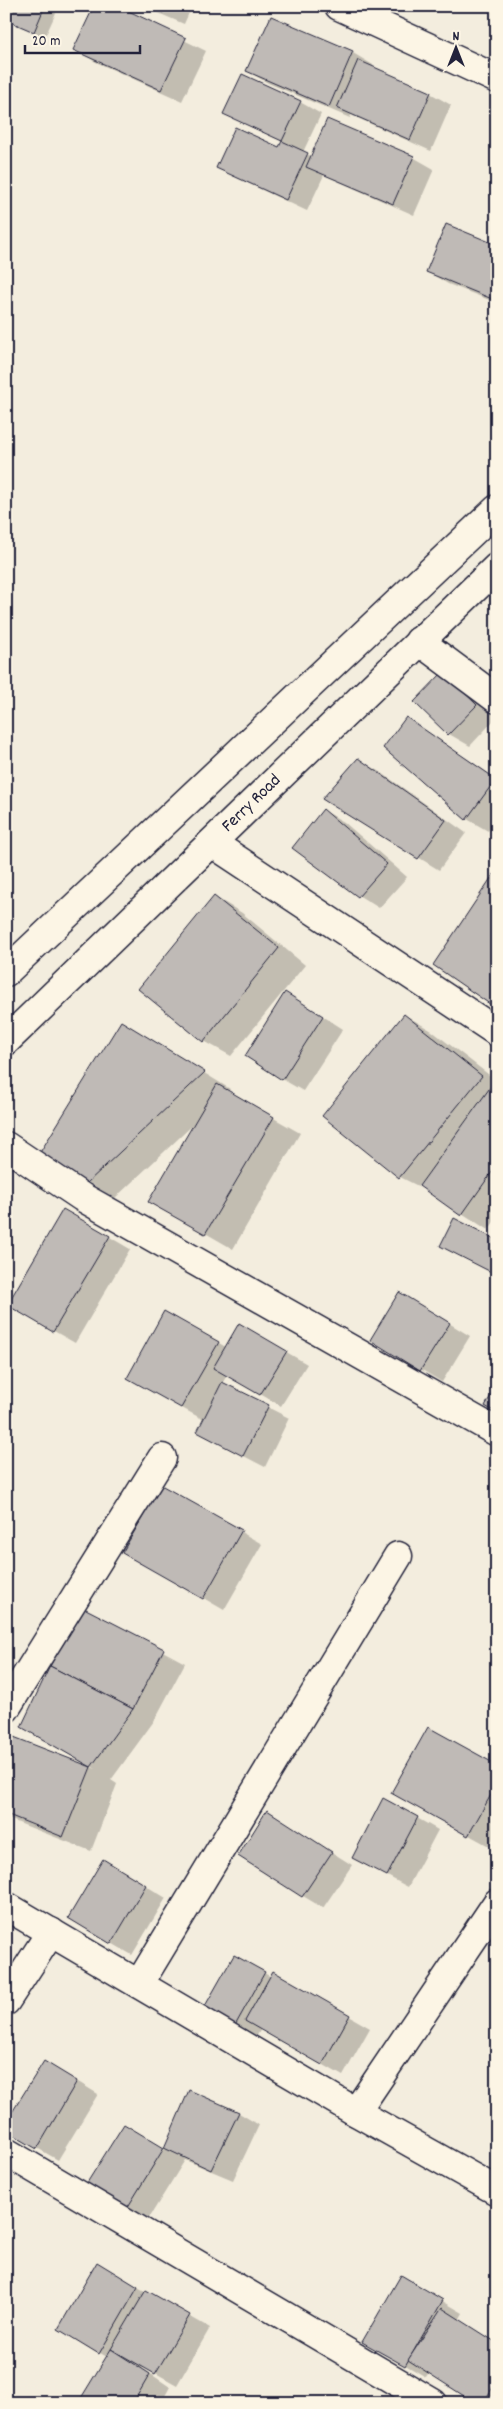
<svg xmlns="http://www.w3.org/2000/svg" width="503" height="2409" font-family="Dekko,sans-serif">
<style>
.shadow{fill:#0003}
.building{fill:#bfbab6;stroke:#22223b}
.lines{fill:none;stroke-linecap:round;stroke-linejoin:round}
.street-casing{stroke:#22223b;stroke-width:31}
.secondary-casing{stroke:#22223b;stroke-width:31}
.street{stroke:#fcf5e5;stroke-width:28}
.secondary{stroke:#fcf5e5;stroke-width:28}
.labels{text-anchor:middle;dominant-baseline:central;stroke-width:4;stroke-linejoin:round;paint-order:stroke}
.street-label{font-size:18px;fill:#22223b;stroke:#fcf5e5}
</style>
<rect width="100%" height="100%" fill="#f3edde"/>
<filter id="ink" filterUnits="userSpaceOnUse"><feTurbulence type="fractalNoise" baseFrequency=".02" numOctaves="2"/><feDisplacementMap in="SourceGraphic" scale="10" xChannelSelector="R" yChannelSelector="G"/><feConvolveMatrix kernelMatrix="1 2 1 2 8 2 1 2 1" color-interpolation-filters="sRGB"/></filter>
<g filter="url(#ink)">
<!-- shadow -->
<g class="shadow">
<path d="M6,6H59L45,37L6,20Z"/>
<path d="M115,6L206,51L182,101L96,62L75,50Z"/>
<path d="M142,6H192L184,24Z"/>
<path d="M271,17L353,53L373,65L372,68L430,93L451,105L431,151L351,115L350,118L268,83L247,71Z"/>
<path d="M300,102L321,114L303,152L312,157H413L434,169L414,215L324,175L307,211L239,179L218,167L280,149L283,142L225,113Z"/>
<path d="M497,246V303L448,284L428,272Z"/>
<path d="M464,686L497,717L470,746L449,734L415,702Z"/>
<path d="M406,718L497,779V818L488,831L467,819Z"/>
<path d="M358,759L379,771L466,833L439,870L324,799Z"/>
<path d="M323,810L344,822L407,877L379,908L358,895Z"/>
<path d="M215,897L242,913L305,965L231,1056L204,1041Z"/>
<path d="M307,1006L343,1029L303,1091L282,1079Z"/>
<path d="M405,1015L432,1031L497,1081V1218L488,1230L428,1191L400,1177L324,1116Z"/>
<path d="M148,1038L230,1089L228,1092L300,1133L233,1249L150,1201L196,1122L115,1198L88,1182Z"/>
<path d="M64,1210L130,1249L75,1343L8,1305Z"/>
<path d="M421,1306L470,1336L442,1382L372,1340Z"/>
<path d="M164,1313L226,1347L240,1325L307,1364L281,1406L227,1375L222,1384L289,1418L265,1467L219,1443L204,1420L149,1390Z"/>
<path d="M161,1487L262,1544L224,1610L124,1552Z"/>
<path d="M82,1608L185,1663L154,1721L111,1780L117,1784L91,1851L6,1818V1735L96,1769L22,1726Z"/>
<path d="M497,1767V1833L489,1846L414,1805Z"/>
<path d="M268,1812L352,1865L323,1908L303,1896Z"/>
<path d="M417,1818L438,1830L408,1887L374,1869Z"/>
<path d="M125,1873L166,1898L132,1955L69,1918Z"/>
<path d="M235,1956L271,1977L274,1973L370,2028L343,2076L261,2029L253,2042L203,2013Z"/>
<path d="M65,2074L98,2094L58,2160L6,2130Z"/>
<path d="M189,2092L239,2113L259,2125L233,2180L185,2160L147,2221L87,2186L124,2126L165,2150Z"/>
<path d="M97,2264L210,2328L177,2385L143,2366L142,2368L170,2387L161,2403H79L107,2357L59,2329Z"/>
<path d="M401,2277L463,2313L459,2320L497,2343V2403H477L429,2372L426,2377L364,2341Z"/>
</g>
<!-- building -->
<g class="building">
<path d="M6,6H45L34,32L6,20Z"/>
<path d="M94,6H118L186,38L161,90L73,50Z"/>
<path d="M147,6H166L163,13Z"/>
<path d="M271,16L353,51L329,107L246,71Z"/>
<path d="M358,60L431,92L410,140L337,108Z"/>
<path d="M242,74L301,101L282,141L223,114Z"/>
<path d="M327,119L414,156L393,204L306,167Z"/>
<path d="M235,127L279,147L282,141L308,153L286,200L216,168Z"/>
<path d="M446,224L497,245V301L426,272Z"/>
<path d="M443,672L477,705L448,735L414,702Z"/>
<path d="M406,717L496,779L466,820L383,748Z"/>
<path d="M358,758L446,820L418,859L322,799Z"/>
<path d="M323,809L387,864L358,897L292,848Z"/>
<path d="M497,869V1009L433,965Z"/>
<path d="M214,896L279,948L203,1042L138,989Z"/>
<path d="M285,992L323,1016L282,1080L245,1056Z"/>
<path d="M404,1014L482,1076L399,1178L322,1116Z"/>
<path d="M121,1021L205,1072L87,1183L39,1154Z"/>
<path d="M497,1078V1165L461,1216L419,1186Z"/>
<path d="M217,1084L274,1117L205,1234L148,1202Z"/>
<path d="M63,1209L110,1236L53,1332L7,1305Z"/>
<path d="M454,1218L497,1240V1275L440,1246Z"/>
<path d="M399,1292L450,1323L420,1371L370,1340Z"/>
<path d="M164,1311L219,1342L181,1408L127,1378Z"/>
<path d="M239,1323L287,1351L260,1395L213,1368Z"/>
<path d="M222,1382L269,1405L243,1456L197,1432Z"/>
<path d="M497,1385V1413L485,1406Z"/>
<path d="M161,1485L242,1530L203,1599L122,1553Z"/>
<path d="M82,1607L164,1649L133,1709L50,1666Z"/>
<path d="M50,1666L133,1709L91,1767L21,1727Z"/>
<path d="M428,1727L497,1765V1784L468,1836L391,1793Z"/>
<path d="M6,1734L91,1767L63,1837L6,1814Z"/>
<path d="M383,1798L418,1817L387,1876L352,1858Z"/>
<path d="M267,1810L332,1852L302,1897L238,1856Z"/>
<path d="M103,1859L146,1885L111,1944L68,1918Z"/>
<path d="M234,1955L265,1972L232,2031L201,2013Z"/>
<path d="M273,1971L350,2015L322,2065L245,2021Z"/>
<path d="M44,2061L77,2081L37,2149L6,2131V2122Z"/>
<path d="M189,2090L239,2112L211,2170L164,2148Z"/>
<path d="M124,2124L164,2148L126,2210L85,2186Z"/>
<path d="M97,2262L138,2287L99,2354L58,2329Z"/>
<path d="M401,2275L443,2300L405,2366L362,2342Z"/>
<path d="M146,2290L190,2315L155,2374L111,2349Z"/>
<path d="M442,2308L497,2343V2381L483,2403H475L408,2360Z"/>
<path d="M111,2349L150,2374L133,2403H78Z"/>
</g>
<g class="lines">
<defs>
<g id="street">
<path d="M339,6L497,79"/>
<path d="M419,641L497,699"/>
<path d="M212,843L497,1032"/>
<path d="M6,1146L82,1197L497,1432"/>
<path d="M6,1708L162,1458"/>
<path d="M6,1906L356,2112L497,2191"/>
<path d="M139,1984L398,1556"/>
<path d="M6,2001L51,1932"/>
<path d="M356,2112L497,1903"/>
<path d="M6,2152L433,2403"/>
</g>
<g id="secondary">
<path d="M6,972L497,509"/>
<path d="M6,1041L497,567"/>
</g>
</defs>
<!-- street casing -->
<use href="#street" class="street-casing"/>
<!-- secondary casing -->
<use href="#secondary" class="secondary-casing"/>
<!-- street -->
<use href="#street" class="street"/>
<!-- secondary -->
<use href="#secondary" class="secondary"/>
</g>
</g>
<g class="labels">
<!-- street labels -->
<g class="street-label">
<text transform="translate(252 804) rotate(-44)">Ferry Road</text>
</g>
</g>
<!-- margin -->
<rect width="503" height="2409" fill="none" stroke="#fcf5e5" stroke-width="25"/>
<rect x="12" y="12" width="478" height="2384" fill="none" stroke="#22223b" stroke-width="2" filter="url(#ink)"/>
<!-- north arrow -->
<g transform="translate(456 48)" stroke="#fcf5e5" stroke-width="4" paint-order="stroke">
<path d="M0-4L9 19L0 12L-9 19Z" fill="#22223b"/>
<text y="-8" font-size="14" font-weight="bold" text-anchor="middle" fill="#22223b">N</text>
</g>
<!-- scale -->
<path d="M25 45v8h115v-8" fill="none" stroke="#22223b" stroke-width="2.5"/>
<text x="32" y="45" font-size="15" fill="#22223b" stroke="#fcf5e5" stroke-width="4" paint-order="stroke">20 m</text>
</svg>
